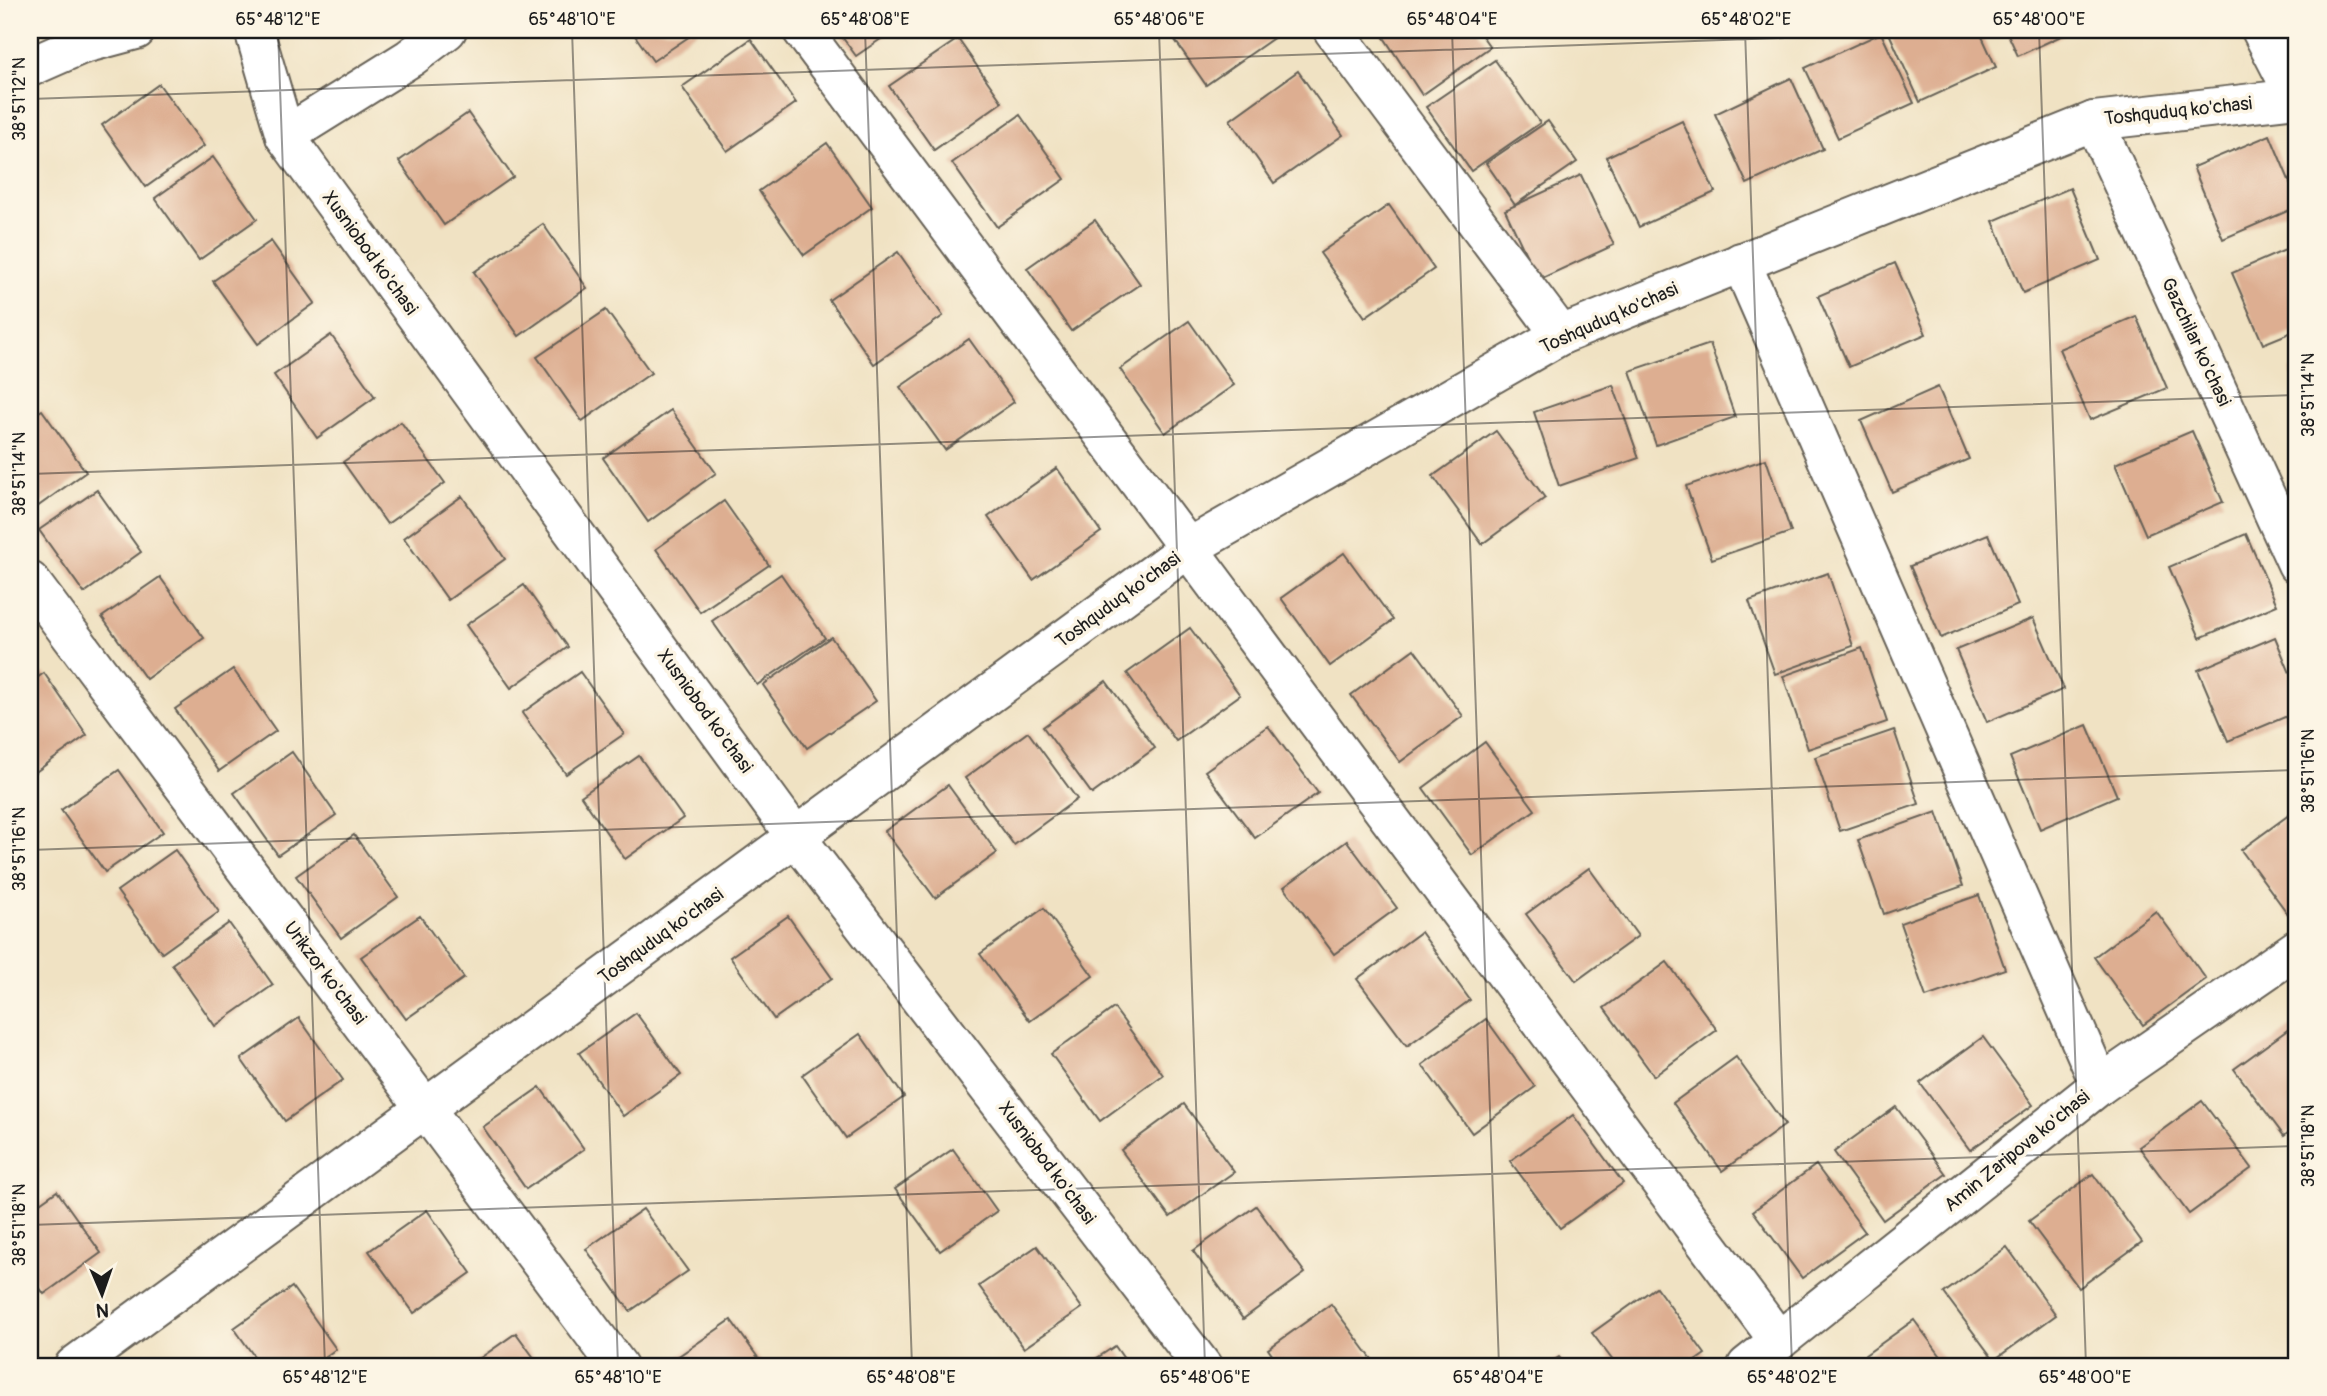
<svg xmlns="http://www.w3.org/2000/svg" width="2327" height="1396" font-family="Pangolin,sans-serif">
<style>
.building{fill:#ddae91}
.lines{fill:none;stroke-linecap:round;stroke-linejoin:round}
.street-casing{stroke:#666156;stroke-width:42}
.secondary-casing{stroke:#666156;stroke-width:42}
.street{stroke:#fff;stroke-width:38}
.secondary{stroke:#fff;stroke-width:38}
.ticks{fill:none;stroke:#1c1c1c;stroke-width:2;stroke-opacity:0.45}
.labels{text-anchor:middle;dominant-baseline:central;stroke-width:7;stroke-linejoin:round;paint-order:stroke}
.street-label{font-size:19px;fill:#1c1c1c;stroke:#fcf5e5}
.neatline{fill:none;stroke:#1c1c1c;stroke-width:2.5}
.ticks-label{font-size:18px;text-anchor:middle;fill:#1c1c1c}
</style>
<rect width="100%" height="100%" fill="#fcf5e5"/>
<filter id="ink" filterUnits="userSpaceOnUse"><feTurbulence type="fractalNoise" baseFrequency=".0143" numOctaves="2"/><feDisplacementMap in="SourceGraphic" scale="14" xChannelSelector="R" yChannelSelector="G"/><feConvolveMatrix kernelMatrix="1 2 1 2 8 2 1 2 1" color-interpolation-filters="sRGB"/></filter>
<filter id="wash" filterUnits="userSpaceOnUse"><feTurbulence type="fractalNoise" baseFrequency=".00686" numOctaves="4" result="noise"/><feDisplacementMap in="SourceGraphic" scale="28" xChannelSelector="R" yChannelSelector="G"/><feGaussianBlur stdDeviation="1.57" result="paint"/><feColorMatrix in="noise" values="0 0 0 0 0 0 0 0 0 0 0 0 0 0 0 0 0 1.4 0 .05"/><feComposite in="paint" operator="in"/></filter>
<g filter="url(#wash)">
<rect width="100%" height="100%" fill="#f0e2c3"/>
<g id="blocks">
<!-- building -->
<g class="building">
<path d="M631,30H699L653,61Z"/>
<path d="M837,30H894L856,56Z"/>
<path d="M1168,30H1270L1275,37L1206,85Z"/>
<path d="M1379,30H1478L1490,47L1422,95Z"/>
<path d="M1891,30H1979L1996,67L1920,102L1888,31Z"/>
<path d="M2006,30H2074L2018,56Z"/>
<path d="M1881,33L1914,103L1838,138L1805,68Z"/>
<path d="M751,39L796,103L727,151L682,87Z"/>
<path d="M958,39L1002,102L934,150L889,86Z"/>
<path d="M1495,60L1540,123L1471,171L1426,107Z"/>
<path d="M1298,71L1343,135L1274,183L1230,120Z"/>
<path d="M1791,78L1823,149L1747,184L1715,114Z"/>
<path d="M159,84L204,146L146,187L102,125Z"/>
<path d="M468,113L513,177L444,225L399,161Z"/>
<path d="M1020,115L1065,179L997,227L952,163Z"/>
<path d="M1548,121L1577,162L1515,205L1486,163Z"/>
<path d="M1682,121L1715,192L1639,227L1606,157Z"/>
<path d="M2270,135L2297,199V207L2223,239L2193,167Z"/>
<path d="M827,143L872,207L804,255L759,191Z"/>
<path d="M213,157L257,219L199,260L155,198Z"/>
<path d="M1581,175L1614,245L1538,280L1505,210Z"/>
<path d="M2070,188L2100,260L2023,293L1993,221Z"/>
<path d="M1389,205L1434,269L1365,317L1320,253Z"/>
<path d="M1095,220L1140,284L1071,331L1027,268Z"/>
<path d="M543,224L587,288L519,336L474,272Z"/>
<path d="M271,241L315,303L258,344L213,281Z"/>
<path d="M2297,245V330L2263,344L2232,273Z"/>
<path d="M898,252L943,316L874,364L829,300Z"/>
<path d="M1895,263L1926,334L1849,367L1818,296Z"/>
<path d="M606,310L651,373L582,421L537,357Z"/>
<path d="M2136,316L2167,388L2090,420L2059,349Z"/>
<path d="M1189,321L1234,385L1165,433L1120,369Z"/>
<path d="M331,335L375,397L317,438L274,375Z"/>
<path d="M969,339L1014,402L945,450L900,387Z"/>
<path d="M1710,344L1735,417L1656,445L1630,371Z"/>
<path d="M2297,366V388L2290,370Z"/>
<path d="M1613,385L1639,458L1559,486L1534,412Z"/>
<path d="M1938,387L1969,459L1892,492L1861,421Z"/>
<path d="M42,410L86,472L30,512V418Z"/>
<path d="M671,410L716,473L648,522L603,458Z"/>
<path d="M401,422L445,483L387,524L343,462Z"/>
<path d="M1496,431L1545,498L1482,544L1433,476Z"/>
<path d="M2192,431L2223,502L2146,535L2115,464Z"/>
<path d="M1766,459L1791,532L1712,559L1686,486Z"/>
<path d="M1057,468L1101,532L1033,580L988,517Z"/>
<path d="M97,490L141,552L84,593L39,530Z"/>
<path d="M462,496L505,559L448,600L404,538Z"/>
<path d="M724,501L769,565L700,612L656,549Z"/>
<path d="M1988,534L2018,605L1941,638L1910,566Z"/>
<path d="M2246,534L2277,605L2200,638L2169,567Z"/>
<path d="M1344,553L1393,620L1330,666L1281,598Z"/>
<path d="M1828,573L1853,646L1775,674L1749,601Z"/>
<path d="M781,574L825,638L757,685L712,621Z"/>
<path d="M160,577L204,638L146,679L102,617Z"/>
<path d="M524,585L568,647L511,688L466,625Z"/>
<path d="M2033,618L2064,689L1987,722L1956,650Z"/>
<path d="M1190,628L1240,695L1176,741L1127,673Z"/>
<path d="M831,637L876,701L807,748L763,685Z"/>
<path d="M2275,637L2297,690V712L2228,741L2198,670Z"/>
<path d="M1862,648L1887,722L1808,749L1783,676Z"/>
<path d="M1414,649L1463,716L1400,762L1351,695Z"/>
<path d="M233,669L276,731L219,771L175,709Z"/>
<path d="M580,672L624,734L566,774L522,713Z"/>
<path d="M44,673L87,735L30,776V683Z"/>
<path d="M1106,681L1155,748L1092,794L1043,727Z"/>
<path d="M2087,725L2117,796L2040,829L2010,757Z"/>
<path d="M1268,726L1318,793L1255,838L1205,771Z"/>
<path d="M1894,730L1919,804L1840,831L1815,757Z"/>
<path d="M1028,732L1077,799L1014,845L965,778Z"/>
<path d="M1485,742L1535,810L1472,855L1423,788Z"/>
<path d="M292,752L336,815L278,855L234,793Z"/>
<path d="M639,756L683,818L625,859L581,796Z"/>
<path d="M119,770L163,832L105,872L61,810Z"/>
<path d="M948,785L997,853L935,898L885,831Z"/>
<path d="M2297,809V913L2291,918L2241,850Z"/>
<path d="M1937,812L1963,886L1884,914L1858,840Z"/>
<path d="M354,835L398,897L341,938L296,876Z"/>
<path d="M1347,841L1397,908L1334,954L1284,887Z"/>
<path d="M175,850L219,912L162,953L117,891Z"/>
<path d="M1589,868L1638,936L1576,981L1526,914Z"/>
<path d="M1979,895L2005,969L1926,997L1900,923Z"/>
<path d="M1044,908L1093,976L1030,1021L980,954Z"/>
<path d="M2156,911L2206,979L2143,1025L2094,957Z"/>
<path d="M420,916L464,978L406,1019L361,957Z"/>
<path d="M788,916L832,978L774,1019L730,957Z"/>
<path d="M229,923L273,985L215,1026L172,964Z"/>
<path d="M1421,932L1470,1000L1407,1046L1357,979Z"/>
<path d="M1667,962L1717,1030L1654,1076L1604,1008Z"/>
<path d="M1114,1008L1163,1075L1100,1121L1051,1054Z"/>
<path d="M636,1013L681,1075L623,1116L579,1053Z"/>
<path d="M299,1018L343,1080L285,1121L241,1059Z"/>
<path d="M1486,1019L1535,1087L1472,1133L1422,1065Z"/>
<path d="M2297,1023V1126L2284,1136L2234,1069Z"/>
<path d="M860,1034L904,1097L846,1138L802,1075Z"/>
<path d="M1983,1037L2033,1105L1970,1150L1920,1083Z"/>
<path d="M1736,1057L1785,1125L1722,1171L1673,1103Z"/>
<path d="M540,1087L584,1149L526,1189L483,1127Z"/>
<path d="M2202,1101L2252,1168L2189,1214L2139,1147Z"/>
<path d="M1184,1104L1234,1172L1170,1217L1121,1150Z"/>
<path d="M1896,1107L1946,1174L1883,1220L1834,1152Z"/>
<path d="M1573,1115L1623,1183L1560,1228L1510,1161Z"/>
<path d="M953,1149L997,1211L940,1251L895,1189Z"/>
<path d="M30,1158L39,1171L30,1178Z"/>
<path d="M1816,1165L1865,1232L1802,1278L1753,1211Z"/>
<path d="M2093,1174L2142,1242L2079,1288L2029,1221Z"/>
<path d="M57,1191L101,1253L44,1294L30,1274V1210Z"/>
<path d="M1256,1206L1305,1273L1243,1319L1193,1251Z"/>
<path d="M643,1209L688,1271L630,1311L586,1249Z"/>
<path d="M427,1210L471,1273L414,1313L369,1251Z"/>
<path d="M1037,1246L1082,1308L1024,1348L979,1286Z"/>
<path d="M2007,1247L2056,1315L1994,1360L1944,1293Z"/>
<path d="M292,1287L336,1349L312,1366H261L234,1328Z"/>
<path d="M1656,1287L1705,1354L1688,1366H1617L1592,1333Z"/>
<path d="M1331,1304L1377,1366H1280L1268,1349Z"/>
<path d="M731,1320L764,1366H678L673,1360Z"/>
<path d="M1914,1320L1948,1366H1850Z"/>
<path d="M516,1333L540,1366H469Z"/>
<path d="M1115,1346L1129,1366H1085Z"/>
<path d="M1559,1357L1566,1366H1545Z"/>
</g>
</g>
</g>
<g filter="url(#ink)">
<use href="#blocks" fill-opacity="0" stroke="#666156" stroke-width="2"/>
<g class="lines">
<defs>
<g id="street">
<path d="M802,30L1779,1341"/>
<path d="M1333,30L1561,335"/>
<path d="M2261,30L2296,98"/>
<path d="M2094,121L2297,564"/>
<path d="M285,136L410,58L447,30"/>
<path d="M1741,262L2100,1085"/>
<path d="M30,581L618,1366"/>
<path d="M74,1366L1190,547L1561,335L2094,121L2297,98"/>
<path d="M1747,1366L2100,1085L2297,949"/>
</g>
<g id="secondary">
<path d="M254,30L285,136L796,837L1202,1366"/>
<path d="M30,67L80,45L136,30"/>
</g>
</defs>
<!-- street casing -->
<use href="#street" class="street-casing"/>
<!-- secondary casing -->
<use href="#secondary" class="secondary-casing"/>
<!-- street -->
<use href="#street" class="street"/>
<!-- secondary -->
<use href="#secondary" class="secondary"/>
</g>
</g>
<!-- ticks -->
<path class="ticks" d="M278,30L325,1366M572,30L618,1366M865,30L912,1366M1159,30L1205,1366M1452,30L1499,1366M1745,30L1792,1366M2039,30L2086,1366M30,99L2012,30M30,474L2297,395M30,850L2297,770M30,1225L2297,1146M30,1319L31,1366"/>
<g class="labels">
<!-- street labels -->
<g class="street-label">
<text transform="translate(2178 111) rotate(-6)">Toshquduq ko'chasi</text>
<text transform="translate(370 253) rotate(54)">Xusniobod ko'chasi</text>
<text transform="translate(1609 318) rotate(-24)">Toshquduq ko'chasi</text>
<text transform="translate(2196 342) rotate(65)">Gazchilar ko'chasi</text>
<text transform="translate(1118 600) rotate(-36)">Toshquduq ko'chasi</text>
<text transform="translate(705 711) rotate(54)">Xusniobod ko'chasi</text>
<text transform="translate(661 936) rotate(-36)">Toshquduq ko'chasi</text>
<text transform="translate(325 973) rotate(53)">Urikzor ko'chasi</text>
<text transform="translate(2017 1151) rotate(-39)">Amin Zaripova ko'chasi</text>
<text transform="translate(1047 1163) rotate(53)">Xusniobod ko'chasi</text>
</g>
</g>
<!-- margin -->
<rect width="2327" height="1396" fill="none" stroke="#fcf5e5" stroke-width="77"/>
<!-- north arrow -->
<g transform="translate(102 1294) rotate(178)" stroke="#fcf5e5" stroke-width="5" paint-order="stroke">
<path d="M0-5L12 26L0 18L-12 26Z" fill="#1c1c1c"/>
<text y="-10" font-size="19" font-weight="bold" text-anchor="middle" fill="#1c1c1c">N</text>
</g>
<rect x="38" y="38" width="2250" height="1320" class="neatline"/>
<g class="ticks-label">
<text x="278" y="25">65°48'12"E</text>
<text x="572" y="25">65°48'10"E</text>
<text x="865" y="25">65°48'08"E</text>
<text x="1159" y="25">65°48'06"E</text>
<text x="1452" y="25">65°48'04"E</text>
<text x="1746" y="25">65°48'02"E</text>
<text x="2039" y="25">65°48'00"E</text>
<text transform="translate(19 99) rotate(-90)" y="6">38°51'12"N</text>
<text transform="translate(2308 395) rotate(-90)" y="6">38°51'14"N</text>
<text transform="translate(19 474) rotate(-90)" y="6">38°51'14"N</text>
<text transform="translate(2308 771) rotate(-90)" y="6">38°51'16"N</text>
<text transform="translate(19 849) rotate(-90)" y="6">38°51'16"N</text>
<text transform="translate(2308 1146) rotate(-90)" y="6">38°51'18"N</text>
<text transform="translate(19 1225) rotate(-90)" y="6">38°51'18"N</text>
<text x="325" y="1383">65°48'12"E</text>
<text x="618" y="1383">65°48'10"E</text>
<text x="911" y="1383">65°48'08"E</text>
<text x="1205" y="1383">65°48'06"E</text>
<text x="1498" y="1383">65°48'04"E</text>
<text x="1792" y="1383">65°48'02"E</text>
<text x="2085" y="1383">65°48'00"E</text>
</g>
</svg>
